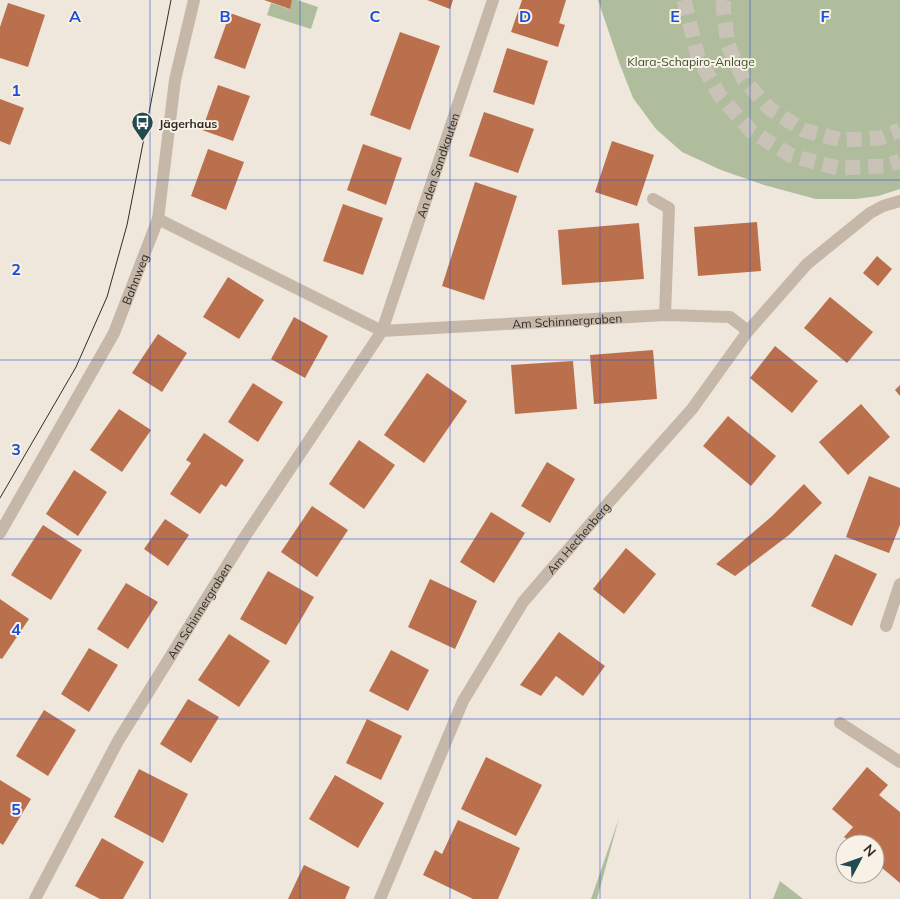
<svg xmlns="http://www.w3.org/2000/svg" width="900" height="899" font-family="Mulish,sans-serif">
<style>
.green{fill:#afbd9c}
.building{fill:#bb704d}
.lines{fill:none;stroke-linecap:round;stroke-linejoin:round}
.motorway-tunnel{stroke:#c9c2b7;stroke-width:15;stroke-dasharray:15 8;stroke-linecap:butt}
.service{stroke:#c6b8a8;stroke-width:12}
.minor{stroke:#c6b8a8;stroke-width:12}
.tram{stroke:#332c27;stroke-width:1}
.grid{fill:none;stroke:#1d4ed8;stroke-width:1;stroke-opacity:0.55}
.labels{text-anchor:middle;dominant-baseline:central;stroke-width:4;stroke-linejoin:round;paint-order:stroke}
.park-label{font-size:12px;fill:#404f2d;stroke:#f7f1e6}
.poi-label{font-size:12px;font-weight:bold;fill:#332c27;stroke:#f7f1e6;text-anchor:start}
.street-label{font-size:12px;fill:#332c27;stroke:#f7f1e6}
.grid-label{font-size:16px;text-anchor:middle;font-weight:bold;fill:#1d4ed8;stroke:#f7f1e6;stroke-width:4;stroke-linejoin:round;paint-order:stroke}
</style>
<rect width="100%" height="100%" fill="#efe7db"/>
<!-- green -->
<g class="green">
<path d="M292,0H297L318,7L311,29L267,15L271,3L289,9Z"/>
<path d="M598,0H900V189L878,196L856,199H816L764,185L721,170L682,152L656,129L633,98L619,62Z"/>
<path d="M619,818L597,899H591Z"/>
<path d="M780,881L803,899H773Z"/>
</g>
<!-- building -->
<g class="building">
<path d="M264,0H292L290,9Z"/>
<path d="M427,0H453L450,9Z"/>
<path d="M522,0H566L559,23L565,25L558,47L511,32Z"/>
<path d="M8,3L45,15L28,67L0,58V27Z"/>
<path d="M230,13L261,24L245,69L214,58Z"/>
<path d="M400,32L440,46L410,130L370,115Z"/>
<path d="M507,48L548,61L534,105L493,92Z"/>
<path d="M218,85L250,96L233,141L202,130Z"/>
<path d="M0,99L24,108L10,145L0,141Z"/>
<path d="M484,112L534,129L518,173L469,156Z"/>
<path d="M612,141L654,155L637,206L595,192Z"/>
<path d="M363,144L402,158L386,205L347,190Z"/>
<path d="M208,149L244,162L226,210L191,196Z"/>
<path d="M475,182L517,196L484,300L442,286Z"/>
<path d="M343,204L383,218L363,275L323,261Z"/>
<path d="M757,222L761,271L698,276L694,227Z"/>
<path d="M639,223L644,279L562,285L558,230Z"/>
<path d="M877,256L892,269L878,286L863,273Z"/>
<path d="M228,277L264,300L239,339L203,317Z"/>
<path d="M830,297L873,332L847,363L804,328Z"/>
<path d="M294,317L328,336L305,378L271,359Z"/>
<path d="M158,334L187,353L162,392L132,373Z"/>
<path d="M775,346L818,381L792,413L750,378Z"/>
<path d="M653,350L657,399L594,404L590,355Z"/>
<path d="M573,361L577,409L515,414L511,365Z"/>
<path d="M427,373L467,401L424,463L384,435Z"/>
<path d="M253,383L283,402L258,442L228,422Z"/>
<path d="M900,385V396L895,390Z"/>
<path d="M861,404L890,437L848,475L819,442Z"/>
<path d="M119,409L151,430L122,472L90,450Z"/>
<path d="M728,416L776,456L751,486L703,446Z"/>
<path d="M204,433L244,460L226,487L221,484L200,514L170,494L191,463L186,460Z"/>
<path d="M359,440L395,465L364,509L329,484Z"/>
<path d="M547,462L575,479L550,523L521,506Z"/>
<path d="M74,470L107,492L78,536L46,514Z"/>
<path d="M869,476L900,488V525L889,553L846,537Z"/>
<path d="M804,484L822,503L789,535L735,576L716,564L771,517Z"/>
<path d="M312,506L348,530L317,577L281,552Z"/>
<path d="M491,512L525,533L494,583L460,562Z"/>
<path d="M165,519L189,535L168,566L144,549Z"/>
<path d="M43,525L82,550L51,600L11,575Z"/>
<path d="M626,548L656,574L624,614L593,589Z"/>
<path d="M835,554L877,574L852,626L811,606Z"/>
<path d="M268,571L314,597L286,645L240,619Z"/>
<path d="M430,579L477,601L455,649L408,627Z"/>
<path d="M126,583L158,602L128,649L97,629Z"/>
<path d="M0,599L29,619L2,659L0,658Z"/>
<path d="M559,632L605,666L583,696L556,676L541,696L520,685Z"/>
<path d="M229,634L270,661L239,707L198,680Z"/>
<path d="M89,648L118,665L89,712L61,694Z"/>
<path d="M391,650L429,670L408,711L369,691Z"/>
<path d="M188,699L219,717L191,763L160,744Z"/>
<path d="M44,710L76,730L48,776L16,756Z"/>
<path d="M367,719L402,736L381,780L346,763Z"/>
<path d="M486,757L542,785L516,836L461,809Z"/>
<path d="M867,767L888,785L879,795L900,812V883L875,862V844H853L844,837L853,827L832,809Z"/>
<path d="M139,769L188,794L163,843L114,817Z"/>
<path d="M335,775L384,803L358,848L309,819Z"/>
<path d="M0,780L31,799L3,845L0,843Z"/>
<path d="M458,820L520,848L498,899H473L423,875L435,850L442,854Z"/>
<path d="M102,838L144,862L123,899H100L75,886Z"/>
<path d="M304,865L350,887L345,899H288Z"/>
</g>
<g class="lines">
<!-- motorway-tunnel -->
<g class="motorway-tunnel">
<path d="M684,0L698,57L720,96L751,131L792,156L838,168L885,166L900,161"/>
<path d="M724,0L723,6L728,45L744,80L770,109L803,130L841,140L880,138L900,130"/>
</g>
<!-- service -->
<g class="service">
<path d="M653,199L669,208L665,315"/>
<path d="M886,626L900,584"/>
</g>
<!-- minor -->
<g class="minor">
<path id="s1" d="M158,219L382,331L665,315L730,317L748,331"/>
<path id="s2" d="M0,533L114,333L158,219L175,80L194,0"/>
<path d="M896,596L900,598"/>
<path d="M840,723L900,762"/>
<path id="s3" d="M35,899L118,741L244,538L382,331L493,0"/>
<path id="s4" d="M380,899L463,701L523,602L610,501L692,409L748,331L807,264L870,213L883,206L900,201"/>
</g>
<!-- tram -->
<path class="tram" d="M0,498L76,367L107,297L127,225L171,0"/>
</g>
<!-- grid -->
<path class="grid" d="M150,0V899M300,0V899M450,0V899M600,0V899M750,0V899M0,180H900M0,360H900M0,539H900M0,719H900"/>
<!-- icons -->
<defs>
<symbol id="bus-pin" viewBox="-11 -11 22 30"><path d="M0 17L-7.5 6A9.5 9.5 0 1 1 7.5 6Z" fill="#214a51" stroke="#f7f1e6"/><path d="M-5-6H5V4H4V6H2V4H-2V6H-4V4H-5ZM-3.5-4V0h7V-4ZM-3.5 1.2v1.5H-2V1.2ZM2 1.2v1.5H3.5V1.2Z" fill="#fff"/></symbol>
</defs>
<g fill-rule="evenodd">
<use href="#bus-pin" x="130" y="110" width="25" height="34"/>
</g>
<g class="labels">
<!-- park labels -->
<g class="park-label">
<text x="691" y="61">Klara-Schapiro-Anlage</text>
</g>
<!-- poi labels -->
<g class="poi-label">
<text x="159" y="123">Jägerhaus</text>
</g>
<!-- street labels -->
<g class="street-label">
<text stroke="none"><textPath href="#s3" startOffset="841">An den Sandkauten</textPath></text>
<text stroke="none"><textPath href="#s2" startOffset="288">Bahnweg</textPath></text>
<text stroke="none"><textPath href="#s1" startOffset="436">Am Schinnergraben</textPath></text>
<text stroke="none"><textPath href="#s4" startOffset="415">Am Hechenberg</textPath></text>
<text stroke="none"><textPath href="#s3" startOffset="332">Am Schinnergraben</textPath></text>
</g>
</g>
<g class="grid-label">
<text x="75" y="22">A</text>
<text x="225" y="22">B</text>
<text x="375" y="22">C</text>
<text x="525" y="22">D</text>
<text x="675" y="22">E</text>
<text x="825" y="22">F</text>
<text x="16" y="96">1</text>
<text x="16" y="275">2</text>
<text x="16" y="455">3</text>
<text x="16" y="635">4</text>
<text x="16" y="815">5</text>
</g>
<!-- north arrow -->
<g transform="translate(860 859) rotate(49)"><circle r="24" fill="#f7f1e6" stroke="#a9a29a"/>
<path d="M0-4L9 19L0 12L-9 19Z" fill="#214a51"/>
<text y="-8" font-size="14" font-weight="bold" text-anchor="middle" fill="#332c27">N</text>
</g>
</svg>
